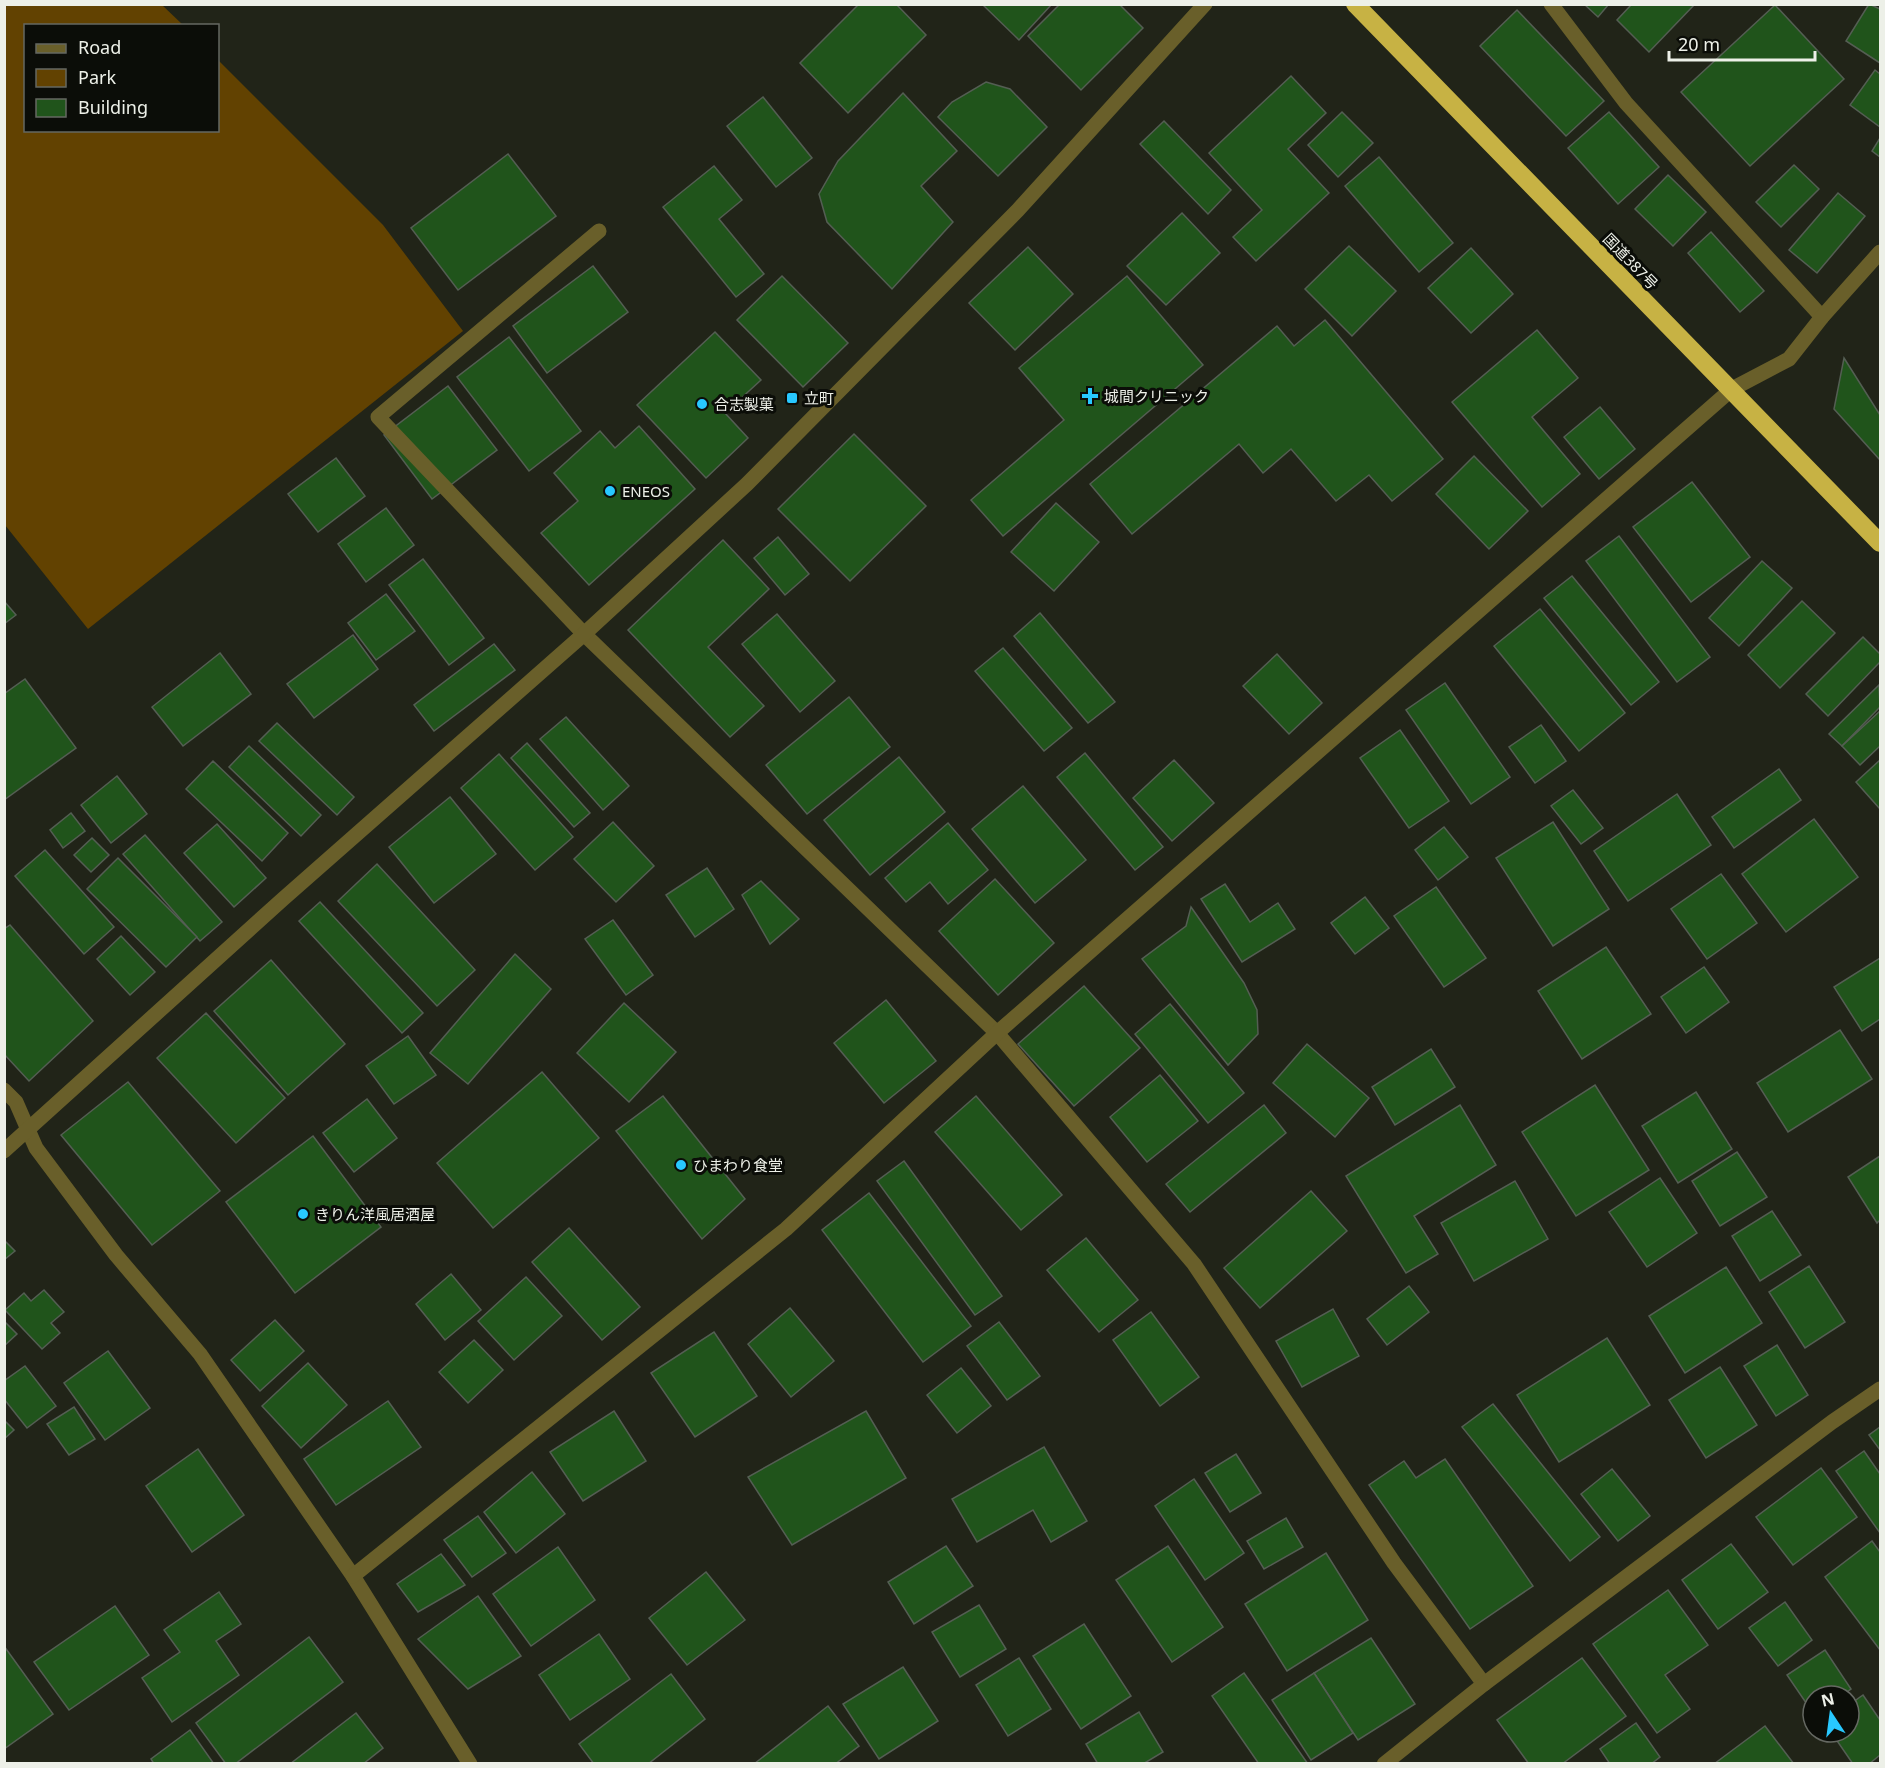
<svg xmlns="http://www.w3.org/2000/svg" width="1885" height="1768" font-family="'Noto Sans','Noto Sans JP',sans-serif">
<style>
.green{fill:#624201}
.building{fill:#20541b;stroke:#545e53;stroke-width:1.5}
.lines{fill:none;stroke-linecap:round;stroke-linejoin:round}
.minor{stroke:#695f2a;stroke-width:15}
.highway{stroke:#c7b244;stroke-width:18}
.poi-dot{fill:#28c8ff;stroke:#0b0d08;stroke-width:2}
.labels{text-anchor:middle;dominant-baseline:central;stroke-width:6;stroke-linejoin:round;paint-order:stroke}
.street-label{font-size:15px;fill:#edf0e8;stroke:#0b0d08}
.poi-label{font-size:15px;fill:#edf0e8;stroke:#0b0d08;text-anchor:start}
</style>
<rect width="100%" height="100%" fill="#212418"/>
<!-- green -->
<path class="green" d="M5,4L162,5L183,25L26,26V130H218V60L383,225L463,331L88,629L5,525Z"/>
<!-- building -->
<g class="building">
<path d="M859,4H896L926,35L848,113L800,63Z"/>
<path d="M982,4H1052L1019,40Z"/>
<path d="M1060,4H1119L1143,28L1081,90L1028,36Z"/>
<path d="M1584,4H1609L1598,17Z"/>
<path d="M1632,4H1695L1649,52L1617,20Z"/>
<path d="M1869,4L1880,9V63L1846,41Z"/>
<path d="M1775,5L1844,79L1750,166L1681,92Z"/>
<path d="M1517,10L1604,101L1566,136L1480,46Z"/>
<path d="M1875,70L1880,74V127L1850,105Z"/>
<path d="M1291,76L1326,113L1288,149L1329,193L1256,261L1233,237L1262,210L1209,153Z"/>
<path d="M986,82L1010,89L1047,127L998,176L938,117L952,102Z"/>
<path d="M903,93L957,151L921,186L953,222L892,289L827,222L819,194L838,161Z"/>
<path d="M763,97L812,158L776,187L727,126Z"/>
<path d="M1342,112L1373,143L1338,177L1308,145Z"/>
<path d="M1609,112L1659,167L1618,204L1568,148Z"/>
<path d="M1164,121L1231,190L1208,214L1140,144Z"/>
<path d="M1880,138V157L1872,151Z"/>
<path d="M508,154L556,216L458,290L411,228Z"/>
<path d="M1379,157L1453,243L1419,272L1345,186Z"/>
<path d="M1794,165L1819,189L1781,227L1756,202Z"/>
<path d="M714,166L742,200L719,219L764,274L736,297L663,207Z"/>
<path d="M1668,175L1706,212L1673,246L1635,209Z"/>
<path d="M1838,193L1865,216L1817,273L1789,250Z"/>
<path d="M1182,213L1220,253L1166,305L1127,266Z"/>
<path d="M1711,232L1764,291L1740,312L1688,253Z"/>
<path d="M1349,246L1396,291L1352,336L1305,289Z"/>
<path d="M1028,247L1073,294L1015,350L969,303Z"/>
<path d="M1471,248L1513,294L1471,333L1428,288Z"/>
<path d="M593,266L628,312L547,373L513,326Z"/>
<path d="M782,276L848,343L803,387L737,320Z"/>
<path d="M1127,276L1203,365L1003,536L971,500L1064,420L1019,368Z"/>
<path d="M1325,320L1443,459L1392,501L1369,475L1336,501L1291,449L1263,473L1239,444L1132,534L1090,484L1277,326L1294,346Z"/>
<path d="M1537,330L1578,378L1532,417L1580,474L1542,507L1452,402Z"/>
<path d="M715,332L761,380L725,413L748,438L706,478L637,405Z"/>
<path d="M509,337L581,431L529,471L457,377Z"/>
<path d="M1844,358L1880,415V460L1834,409Z"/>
<path d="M448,386L497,450L432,499L384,435Z"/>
<path d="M1600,407L1635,449L1599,479L1564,437Z"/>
<path d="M639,426L695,489L589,585L541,533L578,501L554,473L600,431L615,448Z"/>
<path d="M854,434L926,506L850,581L778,509Z"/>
<path d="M1474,456L1528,511L1489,549L1436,494Z"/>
<path d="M336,458L365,496L318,532L288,494Z"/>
<path d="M1692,482L1750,557L1691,602L1633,527Z"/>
<path d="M1056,503L1099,542L1054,591L1011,552Z"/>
<path d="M386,508L414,545L366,582L338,544Z"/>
<path d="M1619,536L1710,657L1677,682L1586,561Z"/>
<path d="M778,537L809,574L785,595L754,558Z"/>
<path d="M723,540L769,589L708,647L764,706L730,737L628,630Z"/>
<path d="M423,559L484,638L449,665L389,585Z"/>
<path d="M1762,561L1792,588L1739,646L1709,618Z"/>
<path d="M1572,576L1659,682L1631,705L1544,598Z"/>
<path d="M386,594L415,631L376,660L348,623Z"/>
<path d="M4,601L16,615L4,624Z"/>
<path d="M1802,601L1835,633L1780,688L1748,655Z"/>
<path d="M1540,609L1625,713L1579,751L1494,646Z"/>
<path d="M1040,613L1115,702L1088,723L1014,636Z"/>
<path d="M777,614L835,681L800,712L742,644Z"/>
<path d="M353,635L378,669L314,718L287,684Z"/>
<path d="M1863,637L1880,654V662L1828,716L1806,694Z"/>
<path d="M494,644L515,670L434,731L414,705Z"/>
<path d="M1003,648L1072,728L1044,751L975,671Z"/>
<path d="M220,653L251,694L183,746L152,707Z"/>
<path d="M1277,654L1322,703L1289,734L1243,686Z"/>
<path d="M25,679L76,748L4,800V694Z"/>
<path d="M1445,683L1510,777L1471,804L1406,710Z"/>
<path d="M1879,685L1880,707L1842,746L1829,734Z"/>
<path d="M849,697L890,747L807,814L766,765Z"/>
<path d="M1880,711V746L1860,765L1842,746Z"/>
<path d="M566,717L629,786L603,810L540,739Z"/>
<path d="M277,723L354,797L337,815L259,741Z"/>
<path d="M1541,725L1566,761L1535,783L1509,747Z"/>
<path d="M1400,730L1449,801L1409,828L1360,758Z"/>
<path d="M527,743L590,813L574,827L511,758Z"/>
<path d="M249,746L321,815L301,836L229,767Z"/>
<path d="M1085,753L1163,847L1135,870L1057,777Z"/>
<path d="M499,754L573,837L535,870L461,788Z"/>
<path d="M899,757L945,812L870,875L824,820Z"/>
<path d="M1174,760L1214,803L1172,841L1133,798Z"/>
<path d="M1880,760V809L1856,782Z"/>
<path d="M213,761L288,833L262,861L186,789Z"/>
<path d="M1779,769L1801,800L1734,848L1712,817Z"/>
<path d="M117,776L147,814L111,843L81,805Z"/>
<path d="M1023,786L1086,860L1035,903L972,829Z"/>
<path d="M1573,790L1603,828L1581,844L1551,806Z"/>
<path d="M1677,794L1711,845L1628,901L1594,851Z"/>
<path d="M450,797L496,854L434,903L389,847Z"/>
<path d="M71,813L85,831L63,848L50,830Z"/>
<path d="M1814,819L1858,877L1786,932L1742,874Z"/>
<path d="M613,822L654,866L616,902L574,859Z"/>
<path d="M1553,822L1609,909L1553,946L1496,858Z"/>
<path d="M948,823L988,870L948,904L930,882L906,902L885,878Z"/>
<path d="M217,824L266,878L234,907L184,853Z"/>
<path d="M1444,827L1468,857L1438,880L1415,850Z"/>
<path d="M145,835L222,922L200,941L123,854Z"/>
<path d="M92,838L109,855L91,872L74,855Z"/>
<path d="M45,850L114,927L84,954L15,876Z"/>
<path d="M118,858L197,937L166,967L87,889Z"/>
<path d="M377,864L475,970L437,1006L338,901Z"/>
<path d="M707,868L734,909L695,937L666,895Z"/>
<path d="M1721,874L1757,923L1707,959L1671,909Z"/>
<path d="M995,879L1054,943L998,995L939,931Z"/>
<path d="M761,881L799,919L770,944L742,895Z"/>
<path d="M1225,884L1250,922L1278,903L1295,929L1242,962L1201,899Z"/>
<path d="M1436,887L1486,958L1444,987L1394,916Z"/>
<path d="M1365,897L1389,928L1355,954L1331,923Z"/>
<path d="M320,902L423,1013L402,1033L299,921Z"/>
<path d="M1191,907L1244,983L1257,1010L1258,1034L1228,1065L1142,959L1186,926Z"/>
<path d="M613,920L653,975L626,995L585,939Z"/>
<path d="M10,925L93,1021L29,1081L4,1054V929Z"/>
<path d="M121,936L155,972L130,995L97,959Z"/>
<path d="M1606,947L1651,1014L1582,1059L1538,991Z"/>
<path d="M515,954L551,989L468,1084L430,1053Z"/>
<path d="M1880,958V1019L1862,1031L1834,987Z"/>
<path d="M271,960L345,1044L288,1095L214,1011Z"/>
<path d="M1704,967L1729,1002L1686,1033L1661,997Z"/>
<path d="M1084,986L1140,1048L1074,1106L1018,1044Z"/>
<path d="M886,1000L936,1061L884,1103L834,1043Z"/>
<path d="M624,1003L676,1052L629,1102L577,1053Z"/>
<path d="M1170,1004L1244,1093L1208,1123L1135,1034Z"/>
<path d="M206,1013L285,1098L236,1143L157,1058Z"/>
<path d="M1840,1030L1872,1079L1788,1132L1757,1083Z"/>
<path d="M408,1036L436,1075L394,1104L366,1066Z"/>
<path d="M1307,1044L1369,1098L1335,1137L1273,1083Z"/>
<path d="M1431,1049L1455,1087L1395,1125L1372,1087Z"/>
<path d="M542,1072L599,1138L493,1228L437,1163Z"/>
<path d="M1160,1075L1198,1121L1147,1162L1110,1117Z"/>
<path d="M128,1082L220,1191L152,1245L61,1135Z"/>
<path d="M1595,1085L1649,1170L1576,1216L1522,1132Z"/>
<path d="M1696,1092L1732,1149L1678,1183L1642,1126Z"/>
<path d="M663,1096L745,1199L702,1239L616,1131Z"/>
<path d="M976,1096L1062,1195L1021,1230L935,1132Z"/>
<path d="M367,1099L397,1138L354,1172L323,1133Z"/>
<path d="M1264,1105L1286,1133L1190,1212L1166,1184Z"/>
<path d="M1460,1105L1496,1165L1414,1216L1438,1254L1406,1273L1346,1176Z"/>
<path d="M313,1136L381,1227L295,1293L226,1202Z"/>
<path d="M1737,1152L1767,1197L1720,1226L1692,1181Z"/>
<path d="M1880,1156V1220L1877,1223L1848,1177Z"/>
<path d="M904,1161L1002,1296L975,1315L877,1181Z"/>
<path d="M1660,1178L1697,1233L1647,1267L1609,1212Z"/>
<path d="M1515,1181L1548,1239L1474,1281L1441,1223Z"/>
<path d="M1311,1191L1347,1231L1260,1308L1224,1268Z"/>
<path d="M869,1193L971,1326L923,1362L822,1230Z"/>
<path d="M1772,1211L1801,1255L1760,1281L1732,1236Z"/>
<path d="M569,1228L640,1307L602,1340L532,1262Z"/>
<path d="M1086,1238L1138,1300L1099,1332L1047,1270Z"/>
<path d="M4,1240L15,1251L4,1260Z"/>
<path d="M1809,1266L1845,1322L1805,1348L1769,1292Z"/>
<path d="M1726,1267L1762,1323L1685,1373L1649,1316Z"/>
<path d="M451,1274L481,1310L445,1340L416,1304Z"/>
<path d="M526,1277L562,1316L514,1360L478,1321Z"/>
<path d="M1409,1286L1429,1312L1387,1345L1367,1319Z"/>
<path d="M44,1290L64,1312L51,1323L60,1333L42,1349L5,1310L24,1293L31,1301Z"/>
<path d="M790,1308L834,1361L791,1397L748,1344Z"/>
<path d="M1333,1309L1359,1356L1302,1387L1276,1341Z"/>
<path d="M1151,1312L1199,1377L1160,1406L1113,1340Z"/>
<path d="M275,1320L304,1351L260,1391L231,1360Z"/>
<path d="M4,1321L17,1334L4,1346Z"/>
<path d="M999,1322L1040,1376L1007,1400L967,1346Z"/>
<path d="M714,1332L757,1396L695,1437L651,1373Z"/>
<path d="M1607,1338L1650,1405L1559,1462L1517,1395Z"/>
<path d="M474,1340L503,1370L468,1403L439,1372Z"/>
<path d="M1777,1345L1808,1395L1776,1416L1744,1366Z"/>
<path d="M108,1351L150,1408L105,1440L64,1383Z"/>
<path d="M308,1363L347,1405L301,1448L262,1406Z"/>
<path d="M25,1366L56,1406L27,1428L4,1399V1381Z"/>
<path d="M1720,1367L1757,1425L1706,1458L1669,1400Z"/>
<path d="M961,1368L991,1406L957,1433L927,1395Z"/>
<path d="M388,1401L421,1447L336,1505L304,1459Z"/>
<path d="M1493,1404L1600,1537L1570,1561L1462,1427Z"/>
<path d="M74,1407L95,1439L69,1455L47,1424Z"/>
<path d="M614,1411L646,1461L583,1501L550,1452Z"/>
<path d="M866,1411L906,1478L792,1545L748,1477Z"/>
<path d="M4,1420L14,1430L4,1439Z"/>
<path d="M1880,1427V1450L1869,1435Z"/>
<path d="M1044,1447L1087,1521L1051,1542L1033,1510L977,1542L952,1499Z"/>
<path d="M198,1449L244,1515L192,1552L146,1486Z"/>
<path d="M1864,1451L1880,1474V1533L1836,1471Z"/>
<path d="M1236,1454L1261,1493L1230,1512L1205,1473Z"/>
<path d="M1445,1459L1533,1586L1470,1629L1369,1485L1404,1461L1416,1478Z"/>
<path d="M1821,1468L1857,1517L1793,1565L1756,1517Z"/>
<path d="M1612,1469L1650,1516L1618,1541L1581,1494Z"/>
<path d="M532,1472L565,1514L516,1553L484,1512Z"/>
<path d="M1194,1479L1244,1553L1205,1580L1155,1506Z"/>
<path d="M478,1516L506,1553L472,1577L444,1540Z"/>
<path d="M1286,1518L1303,1547L1264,1569L1247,1541Z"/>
<path d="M1872,1541L1880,1552V1650L1825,1577Z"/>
<path d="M1731,1544L1768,1592L1718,1629L1682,1580Z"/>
<path d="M946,1546L973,1586L914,1624L888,1582Z"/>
<path d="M1168,1546L1223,1627L1172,1662L1116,1580Z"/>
<path d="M558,1547L595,1600L531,1646L493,1594Z"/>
<path d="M1326,1553L1368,1620L1287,1671L1245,1604Z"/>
<path d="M441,1554L465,1585L418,1612L397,1584Z"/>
<path d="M706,1572L745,1620L687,1665L649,1618Z"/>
<path d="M1668,1590L1708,1645L1665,1675L1690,1709L1657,1733L1593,1644Z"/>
<path d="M219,1592L241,1624L216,1641L239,1675L172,1722L142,1678L180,1652L164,1630Z"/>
<path d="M478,1596L521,1656L468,1689L418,1639Z"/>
<path d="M1785,1602L1812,1640L1778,1666L1749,1628Z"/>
<path d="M979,1605L1006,1649L960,1677L932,1632Z"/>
<path d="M115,1606L149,1655L69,1710L34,1662Z"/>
<path d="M1084,1624L1131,1696L1081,1729L1033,1656Z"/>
<path d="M599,1634L630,1679L570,1720L539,1675Z"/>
<path d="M309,1637L343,1682L235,1764H226L196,1723Z"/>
<path d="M1371,1638L1415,1704L1358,1740L1314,1673Z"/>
<path d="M4,1646L53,1714L4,1749Z"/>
<path d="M1825,1650L1851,1689L1841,1696H1813V1713L1787,1675Z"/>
<path d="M1019,1658L1051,1709L1008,1736L976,1685Z"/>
<path d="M1582,1658L1626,1716L1562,1764H1529L1497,1720Z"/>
<path d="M903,1667L938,1721L879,1759L843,1704Z"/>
<path d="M1244,1673L1308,1764H1259L1212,1696Z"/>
<path d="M1314,1673L1353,1733L1311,1760L1272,1700Z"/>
<path d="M671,1674L705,1719L648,1764H594L579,1744Z"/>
<path d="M1863,1695L1880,1720V1755L1869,1764H1853L1831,1732H1849V1705Z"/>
<path d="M828,1706L859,1746L835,1764H754Z"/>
<path d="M1139,1712L1163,1752L1143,1764H1098L1086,1744Z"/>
<path d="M356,1713L383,1748L363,1764H290Z"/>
<path d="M1636,1723L1660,1757L1651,1764H1610L1600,1749Z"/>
<path d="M1765,1726L1794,1764H1714Z"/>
<path d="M190,1730L214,1764H154L151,1759Z"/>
</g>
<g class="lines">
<!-- minor -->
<g class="minor">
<path d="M1551,4L1626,103L1822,317"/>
<path d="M599,231L378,417L584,634L997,1033L1194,1264L1394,1563L1484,1684"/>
<path d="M4,1090L16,1102L36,1148L116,1255L200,1354L353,1576L470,1764"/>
<path d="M4,1151L283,899L584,634L747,484L1018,210L1205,4"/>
<path d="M353,1576L786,1229L997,1033L1732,389L1789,359L1822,317L1880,252"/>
<path d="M1384,1764L1484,1684L1832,1422L1880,1389"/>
</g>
<!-- highway -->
<path class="highway" d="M1355,4L1880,543"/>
</g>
<!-- markers -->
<g class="poi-dot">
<path d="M1087 387h6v6h6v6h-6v6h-6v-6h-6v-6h6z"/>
<rect x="786" y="392" width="12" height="12" rx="3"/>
<circle cx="702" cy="404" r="6"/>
<circle cx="610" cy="491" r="6"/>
<circle cx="681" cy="1165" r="6"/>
<circle cx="303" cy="1214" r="6"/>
</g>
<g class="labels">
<!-- street labels -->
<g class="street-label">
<text transform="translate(1631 261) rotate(46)">国道387号</text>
</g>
<!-- poi labels -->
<g class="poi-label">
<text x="1104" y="396">城間クリニック</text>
<text x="804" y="398">立町</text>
<text x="714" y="404">合志製菓</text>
<text x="622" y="491">ENEOS</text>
<text x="693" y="1165">ひまわり食堂</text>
<text x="315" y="1214">きりん洋風居酒屋</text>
</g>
</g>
<!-- border -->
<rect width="1885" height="1768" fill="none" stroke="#edf0e8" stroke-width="12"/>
<!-- legend -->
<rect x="24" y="24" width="195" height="108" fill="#0b0d08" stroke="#656862" stroke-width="1.5"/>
<rect x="36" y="44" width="30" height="9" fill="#695f2a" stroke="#656862" stroke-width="1.5"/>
<text x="78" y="54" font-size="18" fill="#edf0e8">Road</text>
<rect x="36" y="69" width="30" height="18" fill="#624201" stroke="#656862" stroke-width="1.5"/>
<text x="78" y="84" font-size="18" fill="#edf0e8">Park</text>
<rect x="36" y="99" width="30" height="18" fill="#20541b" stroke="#656862" stroke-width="1.5"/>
<text x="78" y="114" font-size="18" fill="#edf0e8">Building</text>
<!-- north arrow -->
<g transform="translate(1831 1714) rotate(347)"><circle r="28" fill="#0b0d08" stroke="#656862" stroke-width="1.5"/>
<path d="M0-4.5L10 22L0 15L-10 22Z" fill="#28c8ff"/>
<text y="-9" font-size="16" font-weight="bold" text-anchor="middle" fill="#edf0e8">N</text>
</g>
<!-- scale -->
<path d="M1669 51v9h146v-9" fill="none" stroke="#edf0e8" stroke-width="3"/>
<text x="1678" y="51" font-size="18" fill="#edf0e8" stroke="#0b0d08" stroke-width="4.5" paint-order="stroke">20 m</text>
</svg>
